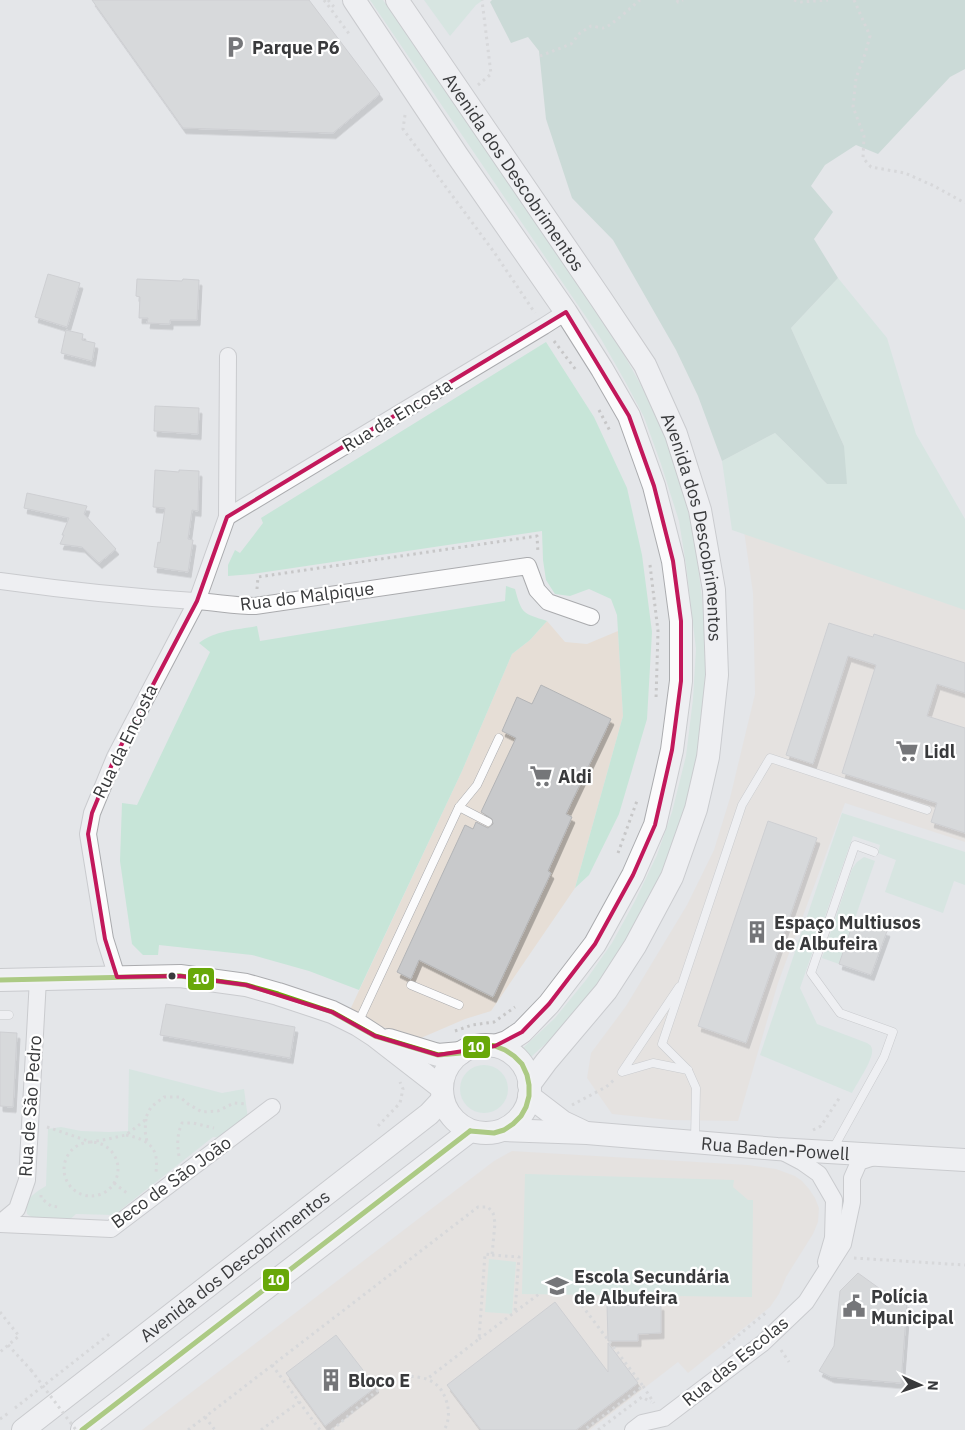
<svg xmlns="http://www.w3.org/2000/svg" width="965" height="1430" font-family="'IBM Plex Sans',sans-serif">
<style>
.commercial{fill:#e6ded6}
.green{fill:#c7e5d8}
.forest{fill:#aeccc0}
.building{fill:#c8c9cb;stroke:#b3b4b6;filter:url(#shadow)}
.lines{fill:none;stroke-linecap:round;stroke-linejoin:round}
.lane-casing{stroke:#aaabae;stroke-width:9}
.street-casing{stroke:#aaabae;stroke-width:18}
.secondary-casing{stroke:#aaabae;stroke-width:24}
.path{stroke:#c7c7c8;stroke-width:3;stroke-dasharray:2.5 4;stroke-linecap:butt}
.lane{stroke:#fbfbfc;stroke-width:8}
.street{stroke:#fbfbfc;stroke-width:16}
.secondary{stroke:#fbfbfc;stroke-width:22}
.path-bridge{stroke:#c7c7c8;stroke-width:3;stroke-dasharray:2.5 4;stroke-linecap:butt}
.bus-1-casing{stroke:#fff;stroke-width:9}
.bus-1{stroke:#68a809;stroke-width:5}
.marked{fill:none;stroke:#c2185b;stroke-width:4;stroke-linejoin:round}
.bus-dot{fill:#393a3c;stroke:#fff;stroke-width:2}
.labels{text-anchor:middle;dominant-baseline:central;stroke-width:4.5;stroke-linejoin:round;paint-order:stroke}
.poi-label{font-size:18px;font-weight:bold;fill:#393a3c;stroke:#fff;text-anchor:start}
.street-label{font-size:18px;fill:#393a3c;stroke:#fff}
.line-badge{stroke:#fff;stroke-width:2}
.badge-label{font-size:14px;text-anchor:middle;font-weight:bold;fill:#fff}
</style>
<defs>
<filter id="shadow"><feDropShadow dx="3" dy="5.5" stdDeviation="0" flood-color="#0004"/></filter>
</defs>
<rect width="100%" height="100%" fill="#e4e6e9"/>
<!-- commercial -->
<g class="commercial">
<path d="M744,531L965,609V842L845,803L778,983L738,1121L670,1120L612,1114L587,1078L591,1053L626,1006L687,905L714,850L730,798L755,694L753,593Z"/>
<path d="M547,621L565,642L587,644L618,631L623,716L575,888L491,1011L465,1019L414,1041L349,1012L462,771L512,654L530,640Z"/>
<path d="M512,1151L748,1165L776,1169L795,1176L802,1181L809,1189L815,1198L819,1208L818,1222L813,1234L786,1277L779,1294L770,1307L688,1373L678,1362L590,1430H142L494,1161Z"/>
</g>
<!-- green -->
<g class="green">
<path d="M370,0H383L611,332C626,359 642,385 655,413C670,446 681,483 690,519C695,536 697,556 699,574C706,624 707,674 702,725C700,737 700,749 697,760C677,858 630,950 565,1025C554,1037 541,1047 530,1058L523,1048L555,1018L586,980L612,943L635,901L657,855L672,812L686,756L693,699L696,649L686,565L679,521L661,464L644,417L626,383L601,339Z"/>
<path d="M424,0H483L476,5L450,36Z"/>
<path d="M838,278L887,338L916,434L965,519V610L732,530L722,461L775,433L827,484L844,446L791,328Z"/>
<path d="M546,342L594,417L627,488L642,555L652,632L647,719L619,814L589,875L575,888L623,716L617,615L611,599L589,589L570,596L555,594L546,580L543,560L542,531L253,574L228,576V565L235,550L240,553L263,523L261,518Z"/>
<path d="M506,586L515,589C522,615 523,613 547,621L530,640L512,654L462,771L359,990L309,971L252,955L159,945L158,955H143L132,944L120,861L122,803L137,805L210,652L199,643C216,630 237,630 257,626L260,641L505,601Z"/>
<path d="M842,813L965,852V885L954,881L943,913L885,892L896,860L878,853L880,845L853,836L800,988L817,1024L867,1043C870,1045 871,1045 872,1049C874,1059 857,1083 852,1093L760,1055Z"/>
<path d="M864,857L875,861L839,964L822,958L852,869L857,862Z"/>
<circle cx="484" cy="1089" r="24"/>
<path d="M129,1069L222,1093L244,1089L248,1119L222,1138L213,1137L114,1215L76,1214L68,1221L39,1222L27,1214C27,1211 26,1209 26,1206C27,1197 39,1190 46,1186L48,1129L61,1127L81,1131L109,1132L128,1131Z"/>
<path d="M525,1174L734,1180L733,1187L748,1200H753L752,1297L522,1294Z"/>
<path d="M489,1259L516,1262L512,1314L485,1312Z"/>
</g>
<!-- forest -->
<path class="forest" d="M492,0H965V69L950,77L878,154L856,145L825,165L811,186L833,212L814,239L838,278L791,328L844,446L847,484H827L775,433L722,461L698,396L676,350L613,240L572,198L546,119L539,51L528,37L511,43L490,2Z"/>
<!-- building -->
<g class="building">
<path d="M92,0H309L380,94L333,133L183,128Z"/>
<path d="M48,274L80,283L67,327L35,317Z"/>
<path d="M137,279L182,281L183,279L199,280L197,320H170V324L147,323L148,318H139L140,297L136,296Z"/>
<path d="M66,330L83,334L82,340L95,343L92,361L61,353Z"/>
<path d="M155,406L199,408L198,434L154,431Z"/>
<path d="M155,470L179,472V470L199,471L198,511L192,510L188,539L193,540L188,572L154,567L158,542L160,543L165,508L153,507Z"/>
<path d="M27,493L87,506L84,514L116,549L99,563L82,547L60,544L64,535H62L69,518L24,508Z"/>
<path d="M829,623L873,637L874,634L965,663V693L937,684L927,716L965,728V833L931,822L937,803L842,773L876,665L848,656L813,764L786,755Z"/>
<path d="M541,685L611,719L566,814L572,817L548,871L551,873L493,997L419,960L411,979L397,972L465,825L473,829L476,822L488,828L493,824L492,819L481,812L516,738L502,731L517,697L532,704Z"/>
<path d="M768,821L817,838L746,1043L698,1026Z"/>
<path d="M854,920L887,931L871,975L839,964Z"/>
<path d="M166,1004L295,1027L290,1058L160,1035Z"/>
<path d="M0,1032L17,1033L13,1107L0,1106Z"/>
<path d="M858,1273L883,1291L899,1292V1300L907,1303L901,1383L831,1377L819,1371L834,1346L840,1291Z"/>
<path d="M555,1302L608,1372V1343L638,1383L576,1430H481L447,1385Z"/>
<path d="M607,1305H661V1333L638,1334V1341H608Z"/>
<path d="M336,1335L376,1387L325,1426L286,1373Z"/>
</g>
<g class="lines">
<defs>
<g id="lane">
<path d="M459,807L488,822"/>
<path d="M411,985L459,1005"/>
<path d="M679,987L622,1072L653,1063L688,1070"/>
<path d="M0,1015H9"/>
<path d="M358,1023L459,807L477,785L499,738"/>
<path d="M695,1139L696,1088L688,1070L662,1044L742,805L770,758L927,810"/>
<path d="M833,1149L884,1057L893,1032L840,1013L811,973L855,845L874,852"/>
</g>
<g id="street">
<path d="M227,517L544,326L566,312"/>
<path d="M0,581C64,590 129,597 194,601C215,602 235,606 255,606L528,566L537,590L548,602L591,617"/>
<path d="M117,977L105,939L88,834L92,813L115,757L197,601L227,517L228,356"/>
<path d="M783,1152L802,1162L819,1174L834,1200L833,1238L826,1262"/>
<path d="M0,1223L17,1209L27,1180L38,979"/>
<path d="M0,1224L111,1229L272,1107"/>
<path d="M633,1430L642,1423L664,1418L763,1343L806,1302L843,1244L852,1202V1178L859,1162L877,1156"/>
</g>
<g id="secondary">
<path d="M354,0L457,155L566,312L602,369L629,416L654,486L673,561L681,621V681L672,750L655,825L633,875L595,944L549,1004L522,1032L507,1042L495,1046"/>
<path id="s1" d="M397,0L601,299L645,365L676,434L700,510L714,590L717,675L708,757L696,809L672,877L635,946L606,991L546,1062L529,1085"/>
<path d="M0,980L180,976L246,985L278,994L332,1012L358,1025L375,1036L442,1088"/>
<path d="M389,1040L438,1055L461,1053"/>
<circle cx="486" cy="1089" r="44"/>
<path d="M529,1096L563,1122L582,1131"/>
<path id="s2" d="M504,1130L587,1133L777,1149L965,1160"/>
<path id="s3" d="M23,1430L429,1114L443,1099"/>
<path d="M82,1430L470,1131"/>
</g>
</defs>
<!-- lane casing -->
<use href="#lane" class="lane-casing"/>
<!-- street casing -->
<use href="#street" class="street-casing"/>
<!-- secondary casing -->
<use href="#secondary" class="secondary-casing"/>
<!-- path -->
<g class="path">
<path d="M324,0L350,35"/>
<path d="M328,0L334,7"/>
<path d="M677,0L678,2L683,0"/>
<path d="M794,0L801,2L828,0"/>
<path d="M854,0L870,36L865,54L856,78L853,107L864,136L863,158L871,167L905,173L934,186L965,203"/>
<path d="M540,56L571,44L580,33L591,26C594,26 600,28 603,28C612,26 632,6 640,0"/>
<path d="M478,85L491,74L482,0"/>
<path d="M405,115L403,129L494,252L535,313"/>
<path d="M554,341L576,370"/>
<path d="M599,410L611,433"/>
<path d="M650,565L658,631L656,699"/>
<path d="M257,589L258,577L537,536L538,553"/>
<path d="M618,853L638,798"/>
<path d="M455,1031L472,1025L494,1022L515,1007"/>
<path d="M572,1105L606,1087L614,1080"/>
<path d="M146,1119L145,1131L147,1142"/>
<path d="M378,1126L400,1103L403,1089L400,1082"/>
<path d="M47,1127L91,1142L108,1139L126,1135L144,1121L151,1107L164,1097H180L188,1104L202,1112L218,1111L234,1103L246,1104"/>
<path d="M813,1130L821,1126L840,1097"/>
<path d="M126,1135C149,1140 159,1147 156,1172L158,1174"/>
<circle cx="91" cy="1169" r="27"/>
<path d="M179,1156C177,1143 177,1135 182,1123H193L214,1128"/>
<path d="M114,1183L128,1194"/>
<path d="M41,1195V1198L51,1206L58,1207"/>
<path d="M492,1255L519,1257L515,1312"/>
<path d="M854,1258L965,1265"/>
<path d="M574,1295L643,1386L584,1430"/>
<path d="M0,1312L19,1336L0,1352"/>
<path d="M479,1339L539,1294"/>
<path d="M8,1345L31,1370"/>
<path d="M723,1348L768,1311"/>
<path d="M781,1350L789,1362"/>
<path d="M272,1365L320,1430"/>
<path d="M643,1386L654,1403"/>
<path d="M15,1408L112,1332"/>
<path d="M205,1417L215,1430"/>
<path d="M0,1419L10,1412"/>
<path d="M188,1430L478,1207H488L493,1213L495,1223L492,1255L485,1254L479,1339L427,1379"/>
<path d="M261,1430L299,1402"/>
<path d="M332,1430C349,1416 380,1384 399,1378C407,1376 414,1376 422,1378C430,1379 439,1385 443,1393C449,1404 451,1419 444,1430"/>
<path d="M598,1430L642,1397L651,1402"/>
</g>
<!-- lane -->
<use href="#lane" class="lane"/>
<!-- street -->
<use href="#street" class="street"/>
<!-- secondary -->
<use href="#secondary" class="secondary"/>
<!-- path-bridge -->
<path class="path-bridge" d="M31,1370L76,1430"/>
<defs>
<g id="bus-1">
<path d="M0,980L180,976L246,985L278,994L332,1012L375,1036L438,1055L461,1053L483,1045L495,1046L505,1050L514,1056L522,1064L527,1075L529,1085V1096L526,1107L521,1116L513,1124L504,1130L494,1133L470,1131"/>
<path d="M82,1430L470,1131"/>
</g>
</defs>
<!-- bus-1 casing -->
<use href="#bus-1" class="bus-1-casing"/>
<!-- bus-1 -->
<use href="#bus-1" class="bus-1"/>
</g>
<!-- marked area -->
<path d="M0 0H965V1430H0ZM566,312L629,416L654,486L673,561L681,621V681L672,750L655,825L633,875L595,944L549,1004L522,1032L495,1046L438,1055L375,1036L332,1012L246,985L180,976L117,977L105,939L88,834L92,813L115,757L197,601L227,517Z" fill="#e4e6e9" fill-opacity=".55" fill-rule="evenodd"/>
<path class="marked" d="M566,312L629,416L654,486L673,561L681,621V681L672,750L655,825L633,875L595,944L549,1004L522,1032L495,1046L438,1055L375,1036L332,1012L246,985L180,976L117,977L105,939L88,834L92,813L115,757L197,601L227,517Z"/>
<!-- icons -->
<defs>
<symbol id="parking-bare" viewBox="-9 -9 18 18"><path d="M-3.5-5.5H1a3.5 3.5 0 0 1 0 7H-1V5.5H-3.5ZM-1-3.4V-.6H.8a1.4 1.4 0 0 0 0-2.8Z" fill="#757679" stroke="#fff" stroke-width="2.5" paint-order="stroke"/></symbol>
<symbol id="supermarket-bare" viewBox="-9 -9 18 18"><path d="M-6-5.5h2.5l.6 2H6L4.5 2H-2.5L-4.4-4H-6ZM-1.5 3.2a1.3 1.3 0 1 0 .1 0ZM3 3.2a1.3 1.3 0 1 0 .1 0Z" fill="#757679" stroke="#fff" stroke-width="2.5" paint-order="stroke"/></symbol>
<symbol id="building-bare" viewBox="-9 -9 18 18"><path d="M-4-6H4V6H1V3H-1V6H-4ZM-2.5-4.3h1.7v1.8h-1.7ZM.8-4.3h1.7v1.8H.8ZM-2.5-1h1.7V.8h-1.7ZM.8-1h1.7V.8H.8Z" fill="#757679" stroke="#fff" stroke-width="2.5" paint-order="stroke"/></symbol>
<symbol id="school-bare" viewBox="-9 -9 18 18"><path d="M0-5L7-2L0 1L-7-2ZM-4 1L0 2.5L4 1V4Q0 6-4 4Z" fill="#757679" stroke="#fff" stroke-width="2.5" paint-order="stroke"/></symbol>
<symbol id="civic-bare" viewBox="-9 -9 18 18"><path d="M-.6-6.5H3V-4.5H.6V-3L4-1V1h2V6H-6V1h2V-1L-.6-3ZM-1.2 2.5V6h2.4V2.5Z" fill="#757679" stroke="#fff" stroke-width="2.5" paint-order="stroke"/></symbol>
</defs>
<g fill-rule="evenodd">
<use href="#parking-bare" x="219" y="31" width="32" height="32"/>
<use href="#supermarket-bare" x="891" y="735" width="32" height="32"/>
<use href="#supermarket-bare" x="525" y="760" width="32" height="32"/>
<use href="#building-bare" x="741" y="916" width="32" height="32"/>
<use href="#school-bare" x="541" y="1270" width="32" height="32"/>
<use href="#civic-bare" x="838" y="1290" width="32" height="32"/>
<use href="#building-bare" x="315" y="1364" width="32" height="32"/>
</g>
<!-- markers -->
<circle class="bus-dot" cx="172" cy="976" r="4.5"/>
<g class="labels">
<!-- poi labels -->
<g class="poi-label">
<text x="252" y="47">Parque P6</text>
<text x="924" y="751">Lidl</text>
<text x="558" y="776">Aldi</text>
<text x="774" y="922">Espaço Multiusos<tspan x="774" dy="21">de Albufeira</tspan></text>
<text x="574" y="1276">Escola Secundária<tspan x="574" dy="21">de Albufeira</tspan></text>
<text x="871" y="1296">Polícia<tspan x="871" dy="21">Municipal</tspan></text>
<text x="348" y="1380">Bloco E</text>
</g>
<!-- street labels -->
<g class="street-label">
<text stroke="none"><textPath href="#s1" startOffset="208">Avenida dos Descobrimentos</textPath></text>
<text transform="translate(397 415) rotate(-31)">Rua da Encosta</text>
<text stroke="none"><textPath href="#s1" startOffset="612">Avenida dos Descobrimentos</textPath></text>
<text transform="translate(307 596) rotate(-7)">Rua do Malpique</text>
<text transform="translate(125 741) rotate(-64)">Rua da Encosta</text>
<text transform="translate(30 1106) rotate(-86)">Rua de São Pedro</text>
<text stroke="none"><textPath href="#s2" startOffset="272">Rua Baden-Powell</textPath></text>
<text transform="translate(171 1182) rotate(-36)">Beco de São João</text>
<text stroke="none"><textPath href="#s3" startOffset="268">Avenida dos Descobrimentos</textPath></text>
<text transform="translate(735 1361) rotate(-39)">Rua das Escolas</text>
</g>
</g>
<g class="line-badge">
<rect x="187" y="967" width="28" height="24" rx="5" fill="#68a809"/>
<rect x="462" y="1035" width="29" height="24" rx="5" fill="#68a809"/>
<rect x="262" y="1268" width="28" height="24" rx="5" fill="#68a809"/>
</g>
<g class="badge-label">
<text x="201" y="984">10</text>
<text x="476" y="1052">10</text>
<text x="276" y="1285">10</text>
</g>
<!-- north arrow -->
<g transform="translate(920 1385) rotate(93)" stroke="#ffffff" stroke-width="4" paint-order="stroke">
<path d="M0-4L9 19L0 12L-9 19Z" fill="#393a3c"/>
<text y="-8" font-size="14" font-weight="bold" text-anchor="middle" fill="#393a3c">N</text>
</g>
</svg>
